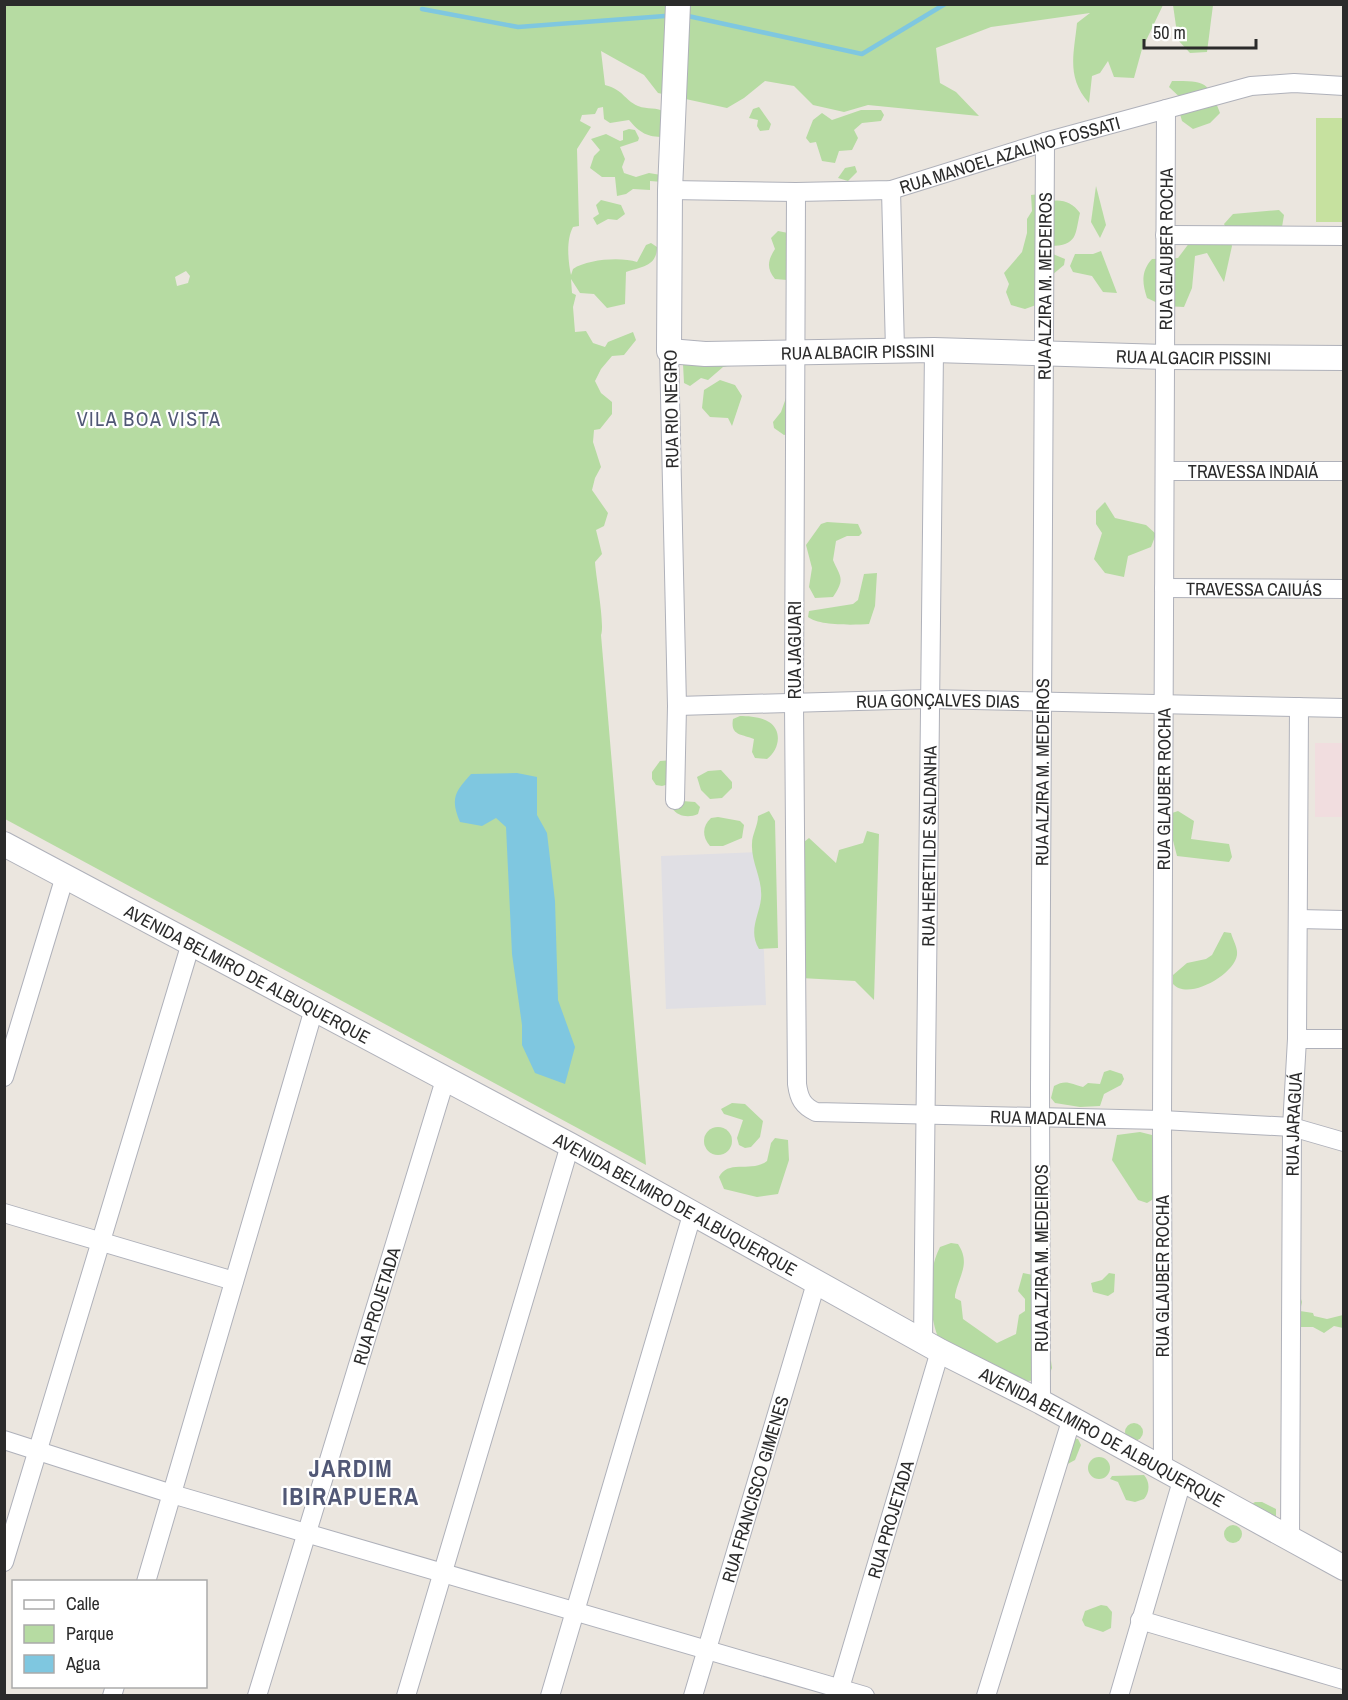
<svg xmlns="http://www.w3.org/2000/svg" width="1348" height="1700" font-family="'Archivo Narrow',sans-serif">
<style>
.industrial{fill:#e0dfe4}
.medical{fill:#f1dddf}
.green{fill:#b6dba2;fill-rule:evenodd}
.pitch{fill:#c6e19f}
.water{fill:#7fc7e0}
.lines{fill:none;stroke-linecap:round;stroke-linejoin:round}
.stream{stroke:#7fc7e0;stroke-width:4.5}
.street-casing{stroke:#afb1ba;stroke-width:20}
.secondary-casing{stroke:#afb1ba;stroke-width:26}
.street{stroke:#fff;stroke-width:18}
.secondary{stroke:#fff;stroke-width:24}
.labels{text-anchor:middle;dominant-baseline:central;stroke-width:4.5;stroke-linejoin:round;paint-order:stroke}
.street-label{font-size:18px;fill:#2b2b2b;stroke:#fff}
.neighbourhood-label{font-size:20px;letter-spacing:1.5px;fill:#515876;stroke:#fff}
.district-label{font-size:24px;font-weight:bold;letter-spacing:1.5px;fill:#515876;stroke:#fff}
</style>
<rect width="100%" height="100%" fill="#ebe6df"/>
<!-- industrial -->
<path class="industrial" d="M760,852L766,1005L666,1009L661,856Z"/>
<!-- medical -->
<rect class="medical" x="1315" y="743" width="28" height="74"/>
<!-- green -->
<g class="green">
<path d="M852,4L1163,5L1142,49L1134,78L1114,77L1108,61L1100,73L1092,76L1089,103C1066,77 1074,54 1077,23L1090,13L991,27L936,48L940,83L956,92L979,116L868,105L844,112L813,105L794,86L765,81L744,98L727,108L658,93L644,75L601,51L605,85C624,90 623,99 638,106C648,110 656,106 666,113L664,137C647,137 640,133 629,120L610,123L604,119L603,107L598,108L595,114L582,115L580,121L591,127L577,149L579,226L573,227C566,240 568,261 571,275L573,269C588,259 621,257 637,262L646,245L651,243L657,247C657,267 640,267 626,272L625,304L607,308L594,294L580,293L571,279L572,293L576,295L573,307L575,332L586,331L593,343L605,347L608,342L633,332L636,340L624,355L612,356L601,369L595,381L601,393L612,402V414L600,429L594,430L593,442L601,467L595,478L592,490L608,513L604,526L596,530L602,554L595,562C596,578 605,625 601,635L646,1165L5,819L4,5ZM186,271L190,276L188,283L177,286L175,277Z"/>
<path d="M1173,5H1213L1207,52L1190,53L1178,40Z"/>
<path d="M1172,81C1206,81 1208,81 1220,113L1210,123L1193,129L1182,121L1180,114L1187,104L1169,87Z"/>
<path d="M759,107L771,124L769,130L760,131L757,126L758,120L749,118L753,109Z"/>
<path d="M861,110H881L884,115L881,121L862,123L854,130L858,138L852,150L839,151L835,163L822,161L816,142L810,143L806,138L813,120L822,113L832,120Z"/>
<path d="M629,129L635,130L639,138L638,141L620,147L625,159L622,167L624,173L636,177L649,173L667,176L663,182L650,181V190L633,189L626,194L617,196L615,177H602L590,168L594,156L600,150L591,139L606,134L620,141L623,140V131Z"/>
<path d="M855,166L857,172L848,181L838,178L845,168Z"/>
<path d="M1096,186L1106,225L1100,238L1091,222Z"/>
<path d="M1040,194L1050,201C1063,199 1072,202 1080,213C1075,234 1078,246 1050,246L1048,252L1065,259L1064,265L1052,275L1036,305L1025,309L1011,305L1006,292L1009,284L1004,273L1022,252L1027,233V219L1032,211L1031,195Z"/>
<path d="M601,200L621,205L625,214L617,220L608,219L597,225L593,218L599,214L596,205Z"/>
<path d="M1279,210L1284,215L1282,227L1227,230L1224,224L1233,214Z"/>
<path d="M778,231L788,233L787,280L775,279C766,268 768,260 775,249L771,238Z"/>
<path d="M1193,238L1230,240L1232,246L1224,282L1207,253L1195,256L1192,288L1184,307L1164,306L1147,298C1142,283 1141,271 1152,259L1178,258Z"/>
<path d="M1101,251L1117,293L1103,292L1092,276L1073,272L1070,266L1075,254H1093Z"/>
<path d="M683,364H737L723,367L708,380L701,378L690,386L684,383Z"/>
<path d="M720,380L735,385L742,396L732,426L728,418L710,417L702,408L704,390Z"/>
<path d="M787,395L791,433L784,435L774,428L773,422L781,412Z"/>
<path d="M1105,502L1115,518L1146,525L1156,534L1151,547L1128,556L1124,577L1105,573L1094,559L1102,533L1096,524V511Z"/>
<path d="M827,522L858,524L862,533L859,536H847L836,541L833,560C840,577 846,578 833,597L815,598L809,587L812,568L806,545L821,524Z"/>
<path d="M877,573L875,606L869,624C854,625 819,626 808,617L809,611L853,604L858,600L864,574Z"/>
<path d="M740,716C749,716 761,717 769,722C783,731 779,750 767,759L755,758L752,752L754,739C742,734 730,736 733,719Z"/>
<path d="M673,760L669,784L662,786L656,785L652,779V772L660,761Z"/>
<path d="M721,770L732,782V788L722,798L710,799L701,790L697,777L708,771Z"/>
<path d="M682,801L695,802L700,807L698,814C689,818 678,817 672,808Z"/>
<path d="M769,811L775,821L778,948L759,949C748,931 759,916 761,899C763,879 751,863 752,844C752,834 758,826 758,816Z"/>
<path d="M1178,811L1194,821L1191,839L1229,844L1232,857L1229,862L1177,856L1169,825L1172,813Z"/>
<path d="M718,817L740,821L744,825L742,838L723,846H710C702,837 702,826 711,818Z"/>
<path d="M867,831L879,834L874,1000L855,981L801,978L799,846L809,838L836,863L839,850L863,843Z"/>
<path d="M1224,932L1231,933C1233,940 1238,948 1237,955C1234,975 1188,1001 1173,984V975L1187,963L1206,959L1212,955Z"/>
<path d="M1110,1070L1122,1074L1124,1079L1121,1085L1104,1094L1100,1106L1080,1107L1055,1103L1051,1098L1054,1086C1066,1079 1071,1084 1083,1087L1088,1083L1100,1084L1104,1072Z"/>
<path d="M732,1103L745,1104L763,1121L760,1137L751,1147L745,1148L739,1145L737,1138L743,1120L724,1114L721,1109Z"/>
<circle cx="718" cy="1141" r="14"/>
<path d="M1140,1132L1156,1136L1155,1198L1147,1203L1138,1200L1112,1160L1117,1135Z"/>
<path d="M775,1138L788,1140L789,1160L778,1194L757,1197L724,1189L719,1177C728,1159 752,1173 767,1161L771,1143Z"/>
<path d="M951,1243L958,1244C971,1264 959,1275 955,1295V1298L961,1301L963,1319L997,1343L1016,1334L1019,1315L1025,1311V1299L1018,1291L1023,1273L1048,1278L1050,1288L1045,1358L1051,1361L1052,1368L1047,1380L1027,1381L1022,1378L1017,1382L938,1337C928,1311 927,1272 940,1247Z"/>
<path d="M1109,1273L1115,1274L1114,1292L1108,1296L1093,1292L1091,1283L1102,1280Z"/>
<path d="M1300,1296L1302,1302L1300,1311L1313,1313L1314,1316L1327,1319L1343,1315V1328L1334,1326L1324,1333L1313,1327H1300L1295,1312L1287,1302L1290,1297Z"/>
<circle cx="1134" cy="1432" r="9"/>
<path d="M1064,1437L1078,1439L1081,1445L1075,1460L1064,1466L1052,1458L1055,1442Z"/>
<circle cx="1099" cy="1468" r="11"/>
<path d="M1144,1475C1150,1482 1150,1492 1144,1499L1135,1502L1126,1500L1118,1482L1110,1479L1112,1476Z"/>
<path d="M1255,1502H1262L1276,1509V1518L1252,1504Z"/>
<circle cx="1233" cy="1534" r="9"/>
<path d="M1101,1605L1107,1606L1112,1612L1111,1628L1103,1632L1085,1626L1082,1620L1085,1611Z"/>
</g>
<!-- pitch -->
<rect class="pitch" x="1316" y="118" width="27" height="104"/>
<!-- water -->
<path class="water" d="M517,773L537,777V815L547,833L555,901L558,1000L575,1047L565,1084L535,1073L522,1045V1025L512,954L506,827L496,818L482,826L460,822C450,798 455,792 471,774Z"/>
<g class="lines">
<!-- stream -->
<g class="stream">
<path d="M422,9L518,27L665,16"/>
<path d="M688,16L862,54L945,4"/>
</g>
<defs>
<g id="street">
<path id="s1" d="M670,190L796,192L891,190L1045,142L1251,86L1294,83L1344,86"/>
<path d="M891,190L895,350"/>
<path id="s2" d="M796,192L794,704L797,1084C799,1099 803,1106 816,1112L1162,1120L1292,1127L1344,1142"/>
<path d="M1165,235L1344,236"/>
<path d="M669,351L677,706L675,800"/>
<path id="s3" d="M1165,471H1344"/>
<path id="s4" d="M1164,588L1344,589"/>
<path id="s5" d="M677,706L929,699L1344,708"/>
<path d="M1298,919L1344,920"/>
<path d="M1297,1039H1344"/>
<path d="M4,1077L65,876"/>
<path d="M4,1213L234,1281"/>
<path id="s6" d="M923,1342L934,350"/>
<path id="s7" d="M1041,1402L1040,1089L1045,142"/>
<path d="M4,1440L172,1494L865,1696"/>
<path id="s8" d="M1163,1470L1162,1120L1166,109"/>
<path id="s9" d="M1290,1541L1292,1127L1297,1039L1299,707"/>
<path d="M4,1562L191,943"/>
<path d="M146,1582L314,1009"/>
<path d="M1140,1620L1344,1680"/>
<path id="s10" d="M840,1688L940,1351"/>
<path d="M112,1696L115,1686"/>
<path id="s11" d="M257,1696L445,1080"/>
<path d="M406,1696L570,1145"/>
<path d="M550,1696L692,1215"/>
<path id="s12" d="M693,1696L816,1283"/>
<path d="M986,1696L1072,1418"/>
<path d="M1119,1696L1182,1481"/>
</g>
<g id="secondary">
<path id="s13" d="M678,4L670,190L669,351L705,354L934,350L1165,357L1344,358"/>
<path id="s14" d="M4,844L570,1145L940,1351L1041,1402L1344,1568"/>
</g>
</defs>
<!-- street casing -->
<use href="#street" class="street-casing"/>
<!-- secondary casing -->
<use href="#secondary" class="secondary-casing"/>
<!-- street -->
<use href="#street" class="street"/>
<!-- secondary -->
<use href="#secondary" class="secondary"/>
</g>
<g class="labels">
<!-- street labels -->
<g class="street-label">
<text stroke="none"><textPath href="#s1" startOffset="345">RUA MANOEL AZALINO FOSSATI</textPath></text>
<text stroke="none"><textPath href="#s8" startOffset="1221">RUA GLAUBER ROCHA</textPath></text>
<text stroke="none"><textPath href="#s7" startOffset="1116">RUA ALZIRA M. MEDEIROS</textPath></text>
<text stroke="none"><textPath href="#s13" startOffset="536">RUA ALBACIR PISSINI</textPath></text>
<text stroke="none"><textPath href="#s13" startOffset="872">RUA ALGACIR PISSINI</textPath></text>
<text transform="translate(671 409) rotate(-91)">RUA RIO NEGRO</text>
<text stroke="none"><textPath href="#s3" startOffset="88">TRAVESSA INDAIÁ</textPath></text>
<text stroke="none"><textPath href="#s4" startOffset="90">TRAVESSA CAIUÁS</textPath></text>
<text transform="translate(794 650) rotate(-90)">RUA JAGUARI</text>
<text stroke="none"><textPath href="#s5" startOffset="261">RUA GONÇALVES DIAS</textPath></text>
<text stroke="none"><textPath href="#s7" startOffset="630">RUA ALZIRA M. MEDEIROS</textPath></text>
<text stroke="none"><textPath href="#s8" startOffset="681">RUA GLAUBER ROCHA</textPath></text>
<text stroke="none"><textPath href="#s6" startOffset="496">RUA HERETILDE SALDANHA</textPath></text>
<text stroke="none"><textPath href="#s14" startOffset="276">AVENIDA BELMIRO DE ALBUQUERQUE</textPath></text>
<text stroke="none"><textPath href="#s2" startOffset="1160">RUA MADALENA</textPath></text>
<text stroke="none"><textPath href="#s9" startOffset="417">RUA JARAGUÁ</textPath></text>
<text stroke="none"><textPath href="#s14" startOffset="762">AVENIDA BELMIRO DE ALBUQUERQUE</textPath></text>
<text transform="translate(1041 1258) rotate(-90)">RUA ALZIRA M. MEDEIROS</text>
<text transform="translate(1162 1276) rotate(-90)">RUA GLAUBER ROCHA</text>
<text stroke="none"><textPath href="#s11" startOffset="408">RUA PROJETADA</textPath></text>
<text stroke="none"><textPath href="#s14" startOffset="1248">AVENIDA BELMIRO DE ALBUQUERQUE</textPath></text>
<text stroke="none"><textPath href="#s12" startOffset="216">RUA FRANCISCO GIMENES</textPath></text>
<text stroke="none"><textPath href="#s10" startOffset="176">RUA PROJETADA</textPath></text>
</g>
<!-- neighbourhood labels -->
<g class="neighbourhood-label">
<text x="149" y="418">VILA BOA VISTA</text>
</g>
<!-- district labels -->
<g class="district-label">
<text x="351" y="1468">JARDIM<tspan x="351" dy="28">IBIRAPUERA</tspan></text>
</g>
</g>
<!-- border -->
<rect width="1348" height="1700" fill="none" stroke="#2b2b2b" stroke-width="12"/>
<!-- legend -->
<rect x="12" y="1580" width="195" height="108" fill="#ffffff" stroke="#aaaaaa" stroke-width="1.5"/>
<rect x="24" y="1600" width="30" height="9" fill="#ffffff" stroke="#aaaaaa" stroke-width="1.5"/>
<text x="66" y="1610" font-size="18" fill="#2b2b2b">Calle</text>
<rect x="24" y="1625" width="30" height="18" fill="#b6dba2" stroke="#aaaaaa" stroke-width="1.5"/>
<text x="66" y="1640" font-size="18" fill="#2b2b2b">Parque</text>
<rect x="24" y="1655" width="30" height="18" fill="#7fc7e0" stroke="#aaaaaa" stroke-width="1.5"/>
<text x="66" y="1670" font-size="18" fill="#2b2b2b">Agua</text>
<!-- scale -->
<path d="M1144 39v9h112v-9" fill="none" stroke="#2b2b2b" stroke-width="3"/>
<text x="1153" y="39" font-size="18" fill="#2b2b2b" stroke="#ffffff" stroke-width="4.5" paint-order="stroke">50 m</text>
</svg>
